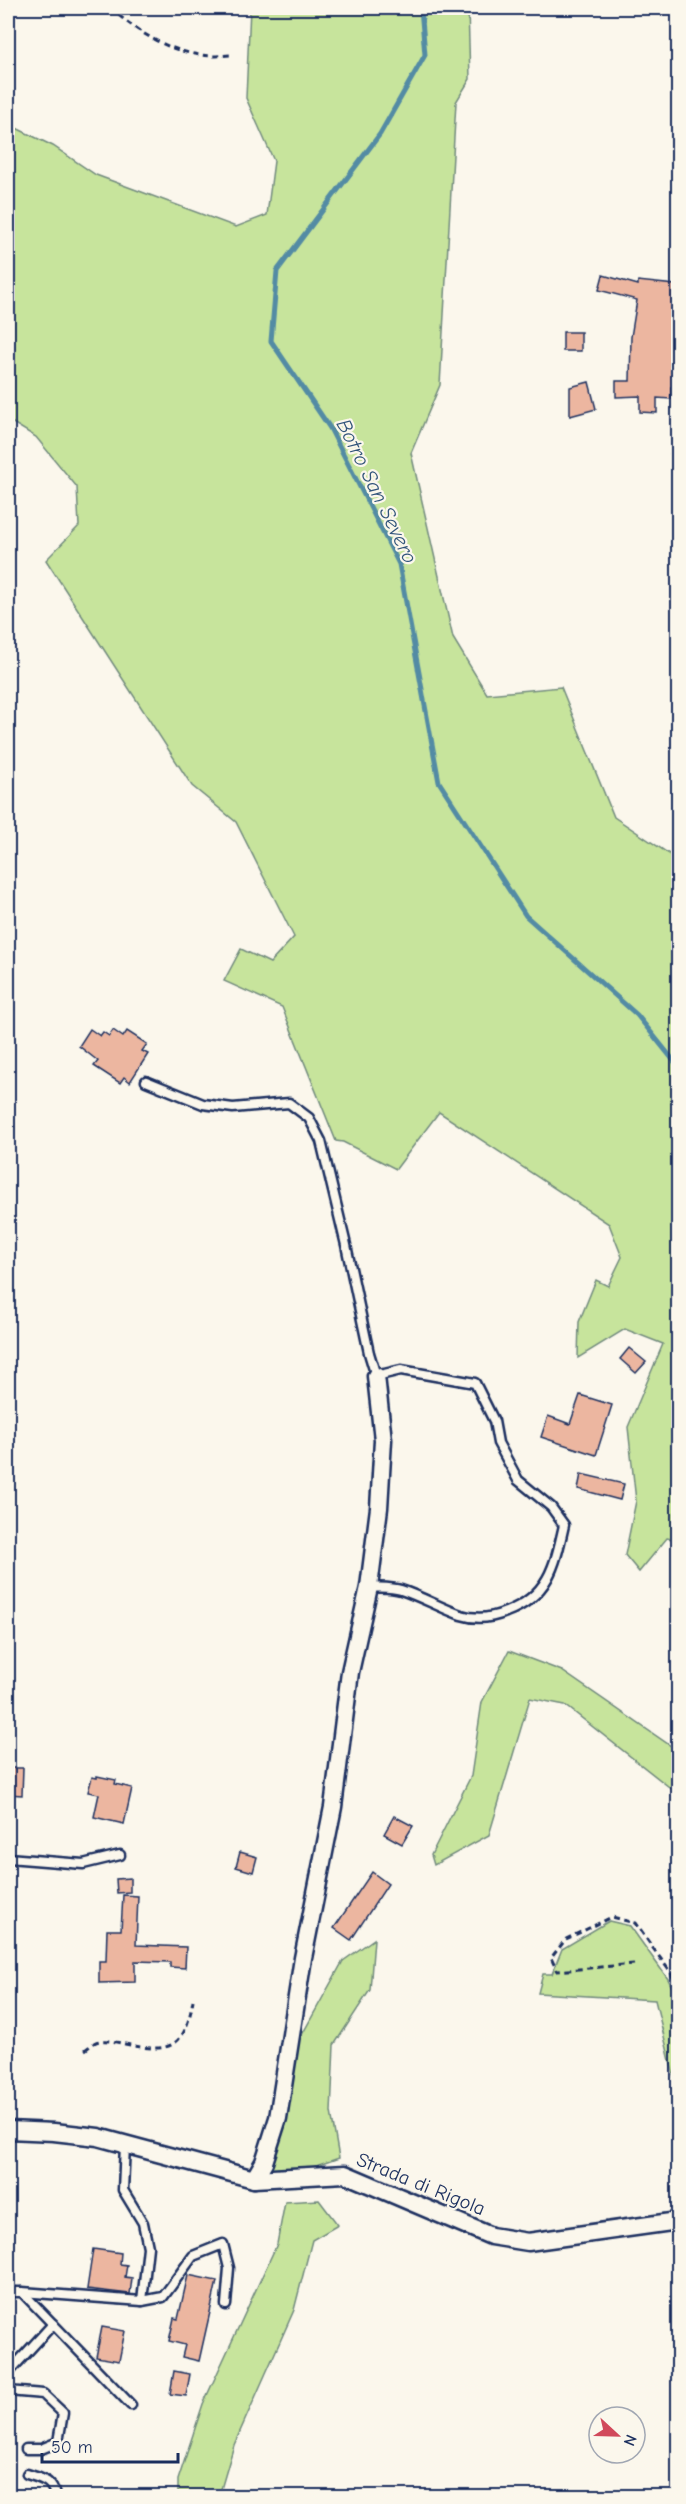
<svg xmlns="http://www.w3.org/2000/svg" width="686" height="2504" font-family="'Comic Neue',sans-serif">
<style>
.green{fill:#c7e49c;stroke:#718a7d;stroke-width:1.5}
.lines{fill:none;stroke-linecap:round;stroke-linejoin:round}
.stream{stroke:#538ba4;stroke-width:5}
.building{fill:#ecb6a0;stroke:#1b2f5e;stroke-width:1.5}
.lane-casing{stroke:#1b2f5e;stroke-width:13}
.street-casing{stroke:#1b2f5e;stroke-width:21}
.path{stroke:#1b2f5e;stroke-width:3;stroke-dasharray:6 4.5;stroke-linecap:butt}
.lane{stroke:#fbf7ec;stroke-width:8}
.street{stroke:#fbf7ec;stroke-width:16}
.labels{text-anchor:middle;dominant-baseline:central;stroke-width:4.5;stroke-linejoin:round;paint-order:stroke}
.street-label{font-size:20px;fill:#1b2f5e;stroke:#fbf7ec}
.water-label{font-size:21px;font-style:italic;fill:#32557b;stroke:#fbf7ec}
</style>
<rect width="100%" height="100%" fill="#fbf7ec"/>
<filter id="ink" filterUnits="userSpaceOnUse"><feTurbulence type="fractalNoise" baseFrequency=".0167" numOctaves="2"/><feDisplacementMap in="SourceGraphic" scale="12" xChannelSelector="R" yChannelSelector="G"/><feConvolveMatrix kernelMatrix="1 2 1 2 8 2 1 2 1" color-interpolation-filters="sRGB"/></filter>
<g filter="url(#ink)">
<!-- green -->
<g class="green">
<path d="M250,8H468L470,79L456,102L440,385L411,453L453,638L487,694L561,687L614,817L678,860V1540L667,1538L639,1572L625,1555L636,1501L628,1427L663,1344L625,1329L578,1358L579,1322L596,1280L608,1286L622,1257L609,1224L439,1112L396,1169L343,1142L336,1141L282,1007L224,981L241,949L270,963L294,937L236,822L192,786L46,560L79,526L77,487L36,437L8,420V124L53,146L96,175L236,227L267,215L274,161L246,98Z"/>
<path d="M509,1651L562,1671L678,1751V1794L565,1705L530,1698L489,1835L434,1865L431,1855L471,1776L482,1702Z"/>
<path d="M609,1921L630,1926L668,1979L678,2000V2093L655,2000L538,1993L543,1974H552L562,1949Z"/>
<path d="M374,1939L370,1990L334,2045L331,2112L339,2158L299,2172L266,2171L298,2042L343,1961Z"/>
<path d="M319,2200L338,2225L312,2240L294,2310L234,2445L219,2496H178V2480L203,2404L277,2244L285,2202Z"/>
</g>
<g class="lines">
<!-- stream -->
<path class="stream" d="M421,8L425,55L380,134L277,271L271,341L330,428L399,564L439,782L526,916L637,1015L678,1066"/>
</g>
<!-- building -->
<g class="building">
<path d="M603,275L638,285V281L675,285L670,338H678V387H671V399L657,398V413L640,412V396L616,397V381H630L631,337L637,300L599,290Z"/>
<rect x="563" y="332" width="18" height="19"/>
<path d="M589,382L596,409L570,416V387Z"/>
<path d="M90,1029L100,1036L103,1032L109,1036L113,1030L123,1037L127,1031L147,1044L142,1051L148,1054L130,1082L124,1077L120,1083L94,1066L98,1061L79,1046Z"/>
<path d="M629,1348L646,1362L636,1373L620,1359Z"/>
<path d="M580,1395L612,1405L596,1455L541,1437L548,1416L570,1424Z"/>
<path d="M581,1474L624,1484L620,1500L578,1489Z"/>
<path d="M8,1768H23L22,1795L8,1794Z"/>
<path d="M97,1776L116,1780L115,1784L132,1788L124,1824L94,1817L99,1794L88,1792L92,1777L97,1778Z"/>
<path d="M394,1816L413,1826L402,1844L384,1834Z"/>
<path d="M240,1852L257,1857L253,1872L236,1867Z"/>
<path d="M372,1872L388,1884L351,1940L334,1928Z"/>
<path d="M130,1878V1892L117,1893L116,1879Z"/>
<path d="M123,1895L138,1896L136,1945L186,1947L185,1968L170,1967V1962L135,1961V1982L99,1983V1961H106L107,1930H121Z"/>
<path d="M93,2249L121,2253L120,2264L127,2265L125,2277L132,2278L130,2294L87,2289Z"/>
<path d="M188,2275L217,2281L199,2361L182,2357L185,2345L169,2341L174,2318L178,2319Z"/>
<path d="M102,2327L125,2331L119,2361L96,2357Z"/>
<path d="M174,2371L190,2374L186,2396L170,2394Z"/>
</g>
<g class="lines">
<defs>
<g id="lane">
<path d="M146,1081L203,1104L233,1108L289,1103L309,1118L321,1141L346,1245L369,1353L376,1376L401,1370L475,1383L494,1421L498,1443L518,1480L551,1507L564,1525C555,1565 549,1596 506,1612C492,1618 477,1620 461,1615C441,1608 422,1597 401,1590C391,1587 379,1588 369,1587"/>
<path d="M8,1858L83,1864L120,1855"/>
<path d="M125,2145L123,2190L143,2223L148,2247L142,2301"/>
<path d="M8,2292H22L131,2405"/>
<path d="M22,2292L142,2301L163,2297L193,2256L223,2244L229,2268L226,2305"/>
<path d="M8,2373L53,2324"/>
<path d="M8,2391L43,2394L63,2413L58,2442L41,2449H26"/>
<path d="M27,2474C42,2479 52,2480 55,2496"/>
</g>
<g id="street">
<path d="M8,2130L54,2132L98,2137L254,2179L345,2174L491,2236L528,2242L678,2221"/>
<path d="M254,2179L264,2162L278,2118L303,1958L333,1807L350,1672L369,1587L379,1508L383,1440L376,1376"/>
</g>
</defs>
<!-- lane casing -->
<use href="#lane" class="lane-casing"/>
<!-- street casing -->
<use href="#street" class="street-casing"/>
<!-- path -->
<g class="path">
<path d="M111,8C135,31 168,51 201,55C212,57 223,55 234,55"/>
<path d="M671,453L678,472"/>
<path d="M634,1964L557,1971L551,1958L566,1939L612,1917L635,1923L671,1973L678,1989"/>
<path d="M85,2050C88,2048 93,2043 96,2042C105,2039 116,2042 125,2044C171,2054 185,2048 193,2000"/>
</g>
<!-- lane -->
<use href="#lane" class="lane"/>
<!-- street -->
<use href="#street" class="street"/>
</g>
</g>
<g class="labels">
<!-- street labels -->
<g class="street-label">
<text transform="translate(421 2184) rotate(22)">Strada di Rigola</text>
</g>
<!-- water labels -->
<g class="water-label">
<text transform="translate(377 491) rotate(64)">Botro San Severo</text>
</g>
</g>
<!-- margin -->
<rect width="686" height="2504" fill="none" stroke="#fbf7ec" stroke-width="30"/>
<rect x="15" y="15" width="656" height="2474" fill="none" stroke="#1b2f5e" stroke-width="2" filter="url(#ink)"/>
<!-- north arrow -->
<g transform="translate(617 2435) rotate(112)"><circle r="28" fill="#fbf7ec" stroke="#a1a7b3" stroke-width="1.5"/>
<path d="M0-4.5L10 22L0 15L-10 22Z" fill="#d1495b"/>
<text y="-9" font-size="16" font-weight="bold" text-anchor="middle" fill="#1b2f5e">N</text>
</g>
<!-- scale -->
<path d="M42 2453v9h136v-9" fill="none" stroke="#1b2f5e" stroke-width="3"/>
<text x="51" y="2453" font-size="18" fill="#1b2f5e" stroke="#fbf7ec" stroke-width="4.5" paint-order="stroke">50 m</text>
</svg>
